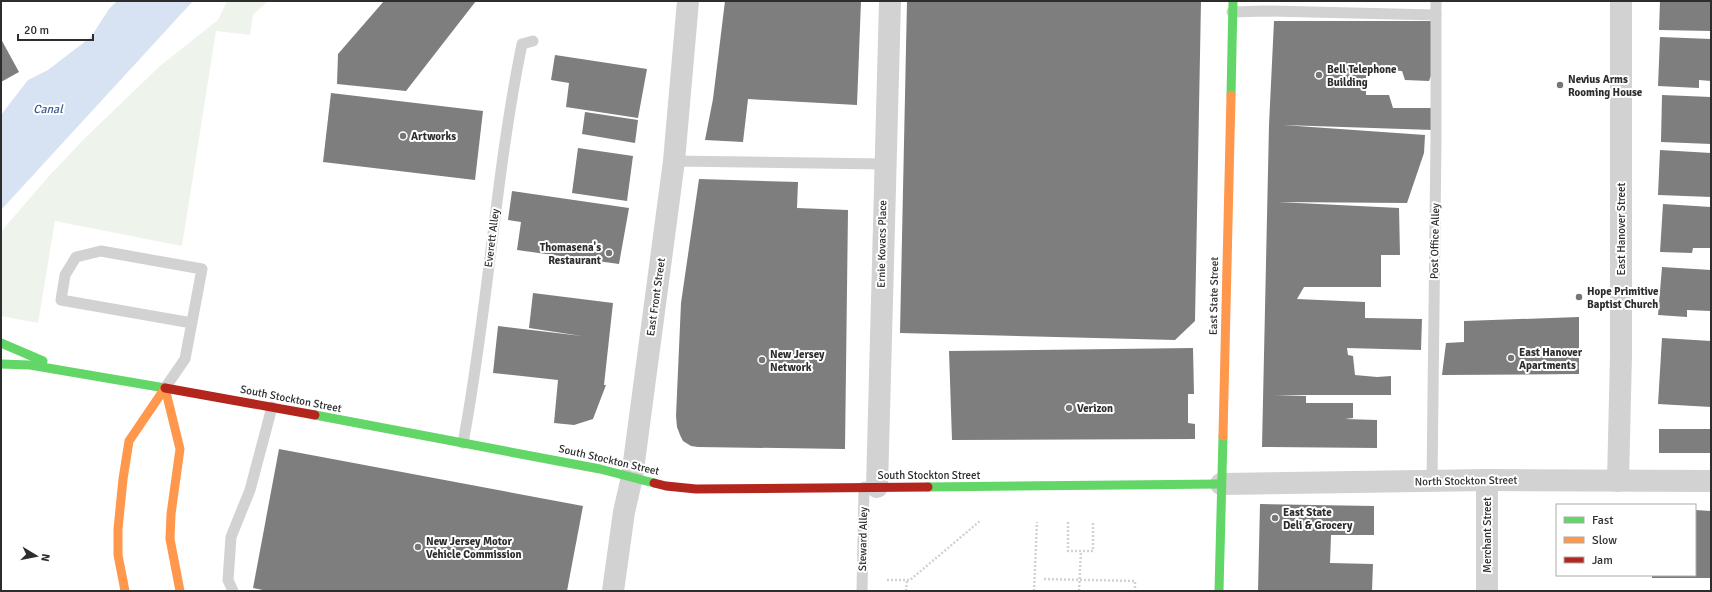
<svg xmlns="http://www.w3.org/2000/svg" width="1712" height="592" font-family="Signika,sans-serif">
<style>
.green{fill:#eef4eb}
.water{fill:#d7e2f2}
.building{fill:#7e7e7e}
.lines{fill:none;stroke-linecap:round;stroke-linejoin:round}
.path{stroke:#d2d2d2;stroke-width:2.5;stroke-dasharray:2 2;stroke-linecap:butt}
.lane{stroke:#d2d2d2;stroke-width:11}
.street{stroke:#d2d2d2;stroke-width:22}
.fast{stroke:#63d668;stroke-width:9}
.slow{stroke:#ff974d;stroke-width:9}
.jam{stroke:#b3261e;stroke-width:9}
.poi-dot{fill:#767676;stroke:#fff;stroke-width:1.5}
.labels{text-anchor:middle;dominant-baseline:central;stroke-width:4;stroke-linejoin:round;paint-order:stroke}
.poi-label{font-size:11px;font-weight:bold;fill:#2d2d2d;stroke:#fff;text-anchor:start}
.street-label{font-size:11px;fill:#2d2d2d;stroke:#fff}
.water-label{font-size:12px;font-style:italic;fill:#3a5c90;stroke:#fff}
</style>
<rect width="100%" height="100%" fill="#fff"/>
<!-- green -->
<path class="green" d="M227,1H268L253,15L250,35L216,31L182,246L55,221L38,323L1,316V233L5,227L49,176L84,139L161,65L218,20Z"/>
<!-- water -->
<path class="water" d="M117,1H193L1,210V115L28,80L48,70L91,37L109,9Z"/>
<!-- building -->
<g class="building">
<path d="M384,1H476L406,91L337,84L338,54Z"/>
<path d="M725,1H861L857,105L748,99L743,142L705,140L713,99Z"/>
<path d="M907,1H1201L1195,321L1175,340L900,333Z"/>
<path d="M1660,1H1711V31L1659,30Z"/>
<path d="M1274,21H1434L1433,70L1429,81L1405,80L1402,71L1366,69V95H1389L1393,108H1433V130L1283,125L1425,135L1424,153L1407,203L1278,202L1399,208L1400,255H1381V287H1304L1297,299L1365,302V318L1422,319L1421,350L1347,348L1348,355L1353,356L1355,375L1377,377L1391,376V395H1275L1306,396V403H1353V418L1345,419L1377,420V448L1262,447L1269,125Z"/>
<path d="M1660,37L1711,39V81L1699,80V88L1658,86Z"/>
<path d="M1,39L19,72L1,82Z"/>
<path d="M555,55L647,69L638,118L566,107L569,83L551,80Z"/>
<path d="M331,93L483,111L475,180L323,162Z"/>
<path d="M1662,95L1711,97V144L1661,142Z"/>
<path d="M585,112L638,120L635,143L582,134Z"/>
<path d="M578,148L633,156L627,201L572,193Z"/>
<path d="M1660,150L1711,153V197L1658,195Z"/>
<path d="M699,179L798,182L797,208L848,210L845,449L698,447L691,446L683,441L680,435L677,427L676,416L681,303Z"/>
<path d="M512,191L629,208L619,264L517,250L521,222L508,220Z"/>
<path d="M1663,204L1711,207V248H1693L1692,253L1660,252Z"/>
<path d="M1662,267L1711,270V311L1687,310V317L1658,315Z"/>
<path d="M533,293L613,303L604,385H606L593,419L574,425L554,423L558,380L493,373L498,326L582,336L529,328Z"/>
<path d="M1579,317V374L1442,375L1446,343L1464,342V321Z"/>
<path d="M1662,338L1711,341V407L1658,404Z"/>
<path d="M1193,348L1194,394H1188V423L1195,424V439L952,440L949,351Z"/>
<rect x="1659" y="429" width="52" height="24"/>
<path d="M279,449L583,506L567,591H268L253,588Z"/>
<path d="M1260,504L1374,506V535H1331L1330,563L1373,564L1372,591H1258Z"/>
<path d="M1695,510L1711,511V578H1652V575H1695Z"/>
</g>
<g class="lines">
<!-- path -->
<g class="path">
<path d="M1068,522V551H1093V522"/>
<path d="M1044,579L1135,581V591"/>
<path d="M887,580H910L980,521"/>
<path d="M906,591L907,580"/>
<path d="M1034,591L1037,522"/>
<path d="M1079,591L1081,551"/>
</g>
<!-- lane -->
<g class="lane">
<path d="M1232,12L1265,11L1436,15"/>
<path d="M674,161L884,164"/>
<path d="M165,388L185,359L202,269L101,251L76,257L65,275L61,300L192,323"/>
<path d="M463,443C488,311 495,176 522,44L533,41"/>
<path d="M1432,481L1436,139V1"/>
<path d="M233,591L228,580L231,537L250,490L272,407"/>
<path d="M862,591L864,487"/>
</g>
<!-- street -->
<g class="street">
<path d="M1618,481L1621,355V1"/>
<path d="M1221,484L1487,480L1711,481"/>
<path d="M877,487L890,1"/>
<path d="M613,591L624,512L632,477L674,161L688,1"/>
<path d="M1487,591V480"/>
</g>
<!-- fast -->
<g class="fast">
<path d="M1231,95L1233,1"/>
<path d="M1,343L43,361"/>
<path d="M1,364L30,365L165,388"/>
<path d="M315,415L600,469L654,483"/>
<path d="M928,487L1221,484"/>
<path d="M1219,591L1223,436"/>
</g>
<!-- slow -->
<g class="slow">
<path d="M165,388L180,449L171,514L170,539L180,591"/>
<path d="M1223,436L1231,95"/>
<path d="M125,591L118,555V529L123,479L129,441L165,388"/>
</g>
<!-- jam -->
<g class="jam">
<path d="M165,388L315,415"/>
<path d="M654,483L666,486L696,489L928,487"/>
</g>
</g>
<!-- markers -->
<g class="poi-dot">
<circle cx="1319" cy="75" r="4"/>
<circle cx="1560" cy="85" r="4"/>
<circle cx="403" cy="136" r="4"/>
<circle cx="609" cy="253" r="4"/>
<circle cx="1579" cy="297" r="4"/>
<circle cx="1511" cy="358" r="4"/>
<circle cx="762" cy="360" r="4"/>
<circle cx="1069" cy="408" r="4"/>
<circle cx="1275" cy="518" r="4"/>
<circle cx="418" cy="547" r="4"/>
</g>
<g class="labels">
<!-- poi labels -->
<g class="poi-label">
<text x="1327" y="69">Bell Telephone<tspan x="1327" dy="13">Building</tspan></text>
<text x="1568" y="79">Nevius Arms<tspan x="1568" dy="13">Rooming House</tspan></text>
<text x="411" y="136">Artworks</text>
<text x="601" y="247" text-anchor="end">Thomasena's<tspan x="601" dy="13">Restaurant</tspan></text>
<text x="1587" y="291">Hope Primitive<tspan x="1587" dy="13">Baptist Church</tspan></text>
<text x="1519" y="352">East Hanover<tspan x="1519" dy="13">Apartments</tspan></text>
<text x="770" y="354">New Jersey<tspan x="770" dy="13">Network</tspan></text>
<text x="1077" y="408">Verizon</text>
<text x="1283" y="512">East State<tspan x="1283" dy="13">Deli &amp; Grocery</tspan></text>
<text x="426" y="541">New Jersey Motor<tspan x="426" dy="13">Vehicle Commission</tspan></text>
</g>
<!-- street labels -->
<g class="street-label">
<text transform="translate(1621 229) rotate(-90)">East Hanover Street</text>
<text transform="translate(492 238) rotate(-83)">Everett Alley</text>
<text transform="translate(1435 241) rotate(-89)">Post Office Alley</text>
<text transform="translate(882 244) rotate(-89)">Ernie Kovacs Place</text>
<text transform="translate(1214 296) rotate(-89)">East State Street</text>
<text transform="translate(656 297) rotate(-82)">East Front Street</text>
<text transform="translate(291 399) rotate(11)">South Stockton Street</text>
<text transform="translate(609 460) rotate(13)">South Stockton Street</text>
<text x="929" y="475">South Stockton Street</text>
<text transform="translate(1466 481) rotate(-1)">North Stockton Street</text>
<text transform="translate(1487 535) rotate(-90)">Merchant Street</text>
<text transform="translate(863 539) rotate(-89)">Steward Alley</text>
</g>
<!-- water labels -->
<g class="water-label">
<text x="48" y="109">Canal</text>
</g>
</g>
<!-- border -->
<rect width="1712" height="592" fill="none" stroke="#2d2d2d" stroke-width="4"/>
<!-- legend -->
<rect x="1556" y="504" width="140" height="72" fill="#ffffff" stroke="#ababab"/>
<rect x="1564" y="517" width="20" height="6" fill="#63d668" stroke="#ababab"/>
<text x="1592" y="524" font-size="12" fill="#2d2d2d">Fast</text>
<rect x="1564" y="537" width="20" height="6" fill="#ff974d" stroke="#ababab"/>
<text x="1592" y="544" font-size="12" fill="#2d2d2d">Slow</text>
<rect x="1564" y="557" width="20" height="6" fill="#b3261e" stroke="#ababab"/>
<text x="1592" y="564" font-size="12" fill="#2d2d2d">Jam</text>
<!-- north arrow -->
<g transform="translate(36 556) rotate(100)" stroke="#ffffff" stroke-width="3" paint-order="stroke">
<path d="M0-3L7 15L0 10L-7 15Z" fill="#2d2d2d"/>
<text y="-6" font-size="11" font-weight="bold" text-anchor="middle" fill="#2d2d2d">N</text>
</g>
<!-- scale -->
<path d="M18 34v6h75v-6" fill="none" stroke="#2d2d2d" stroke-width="2"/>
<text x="24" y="34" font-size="12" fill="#2d2d2d" stroke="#ffffff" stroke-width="3" paint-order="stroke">20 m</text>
</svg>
